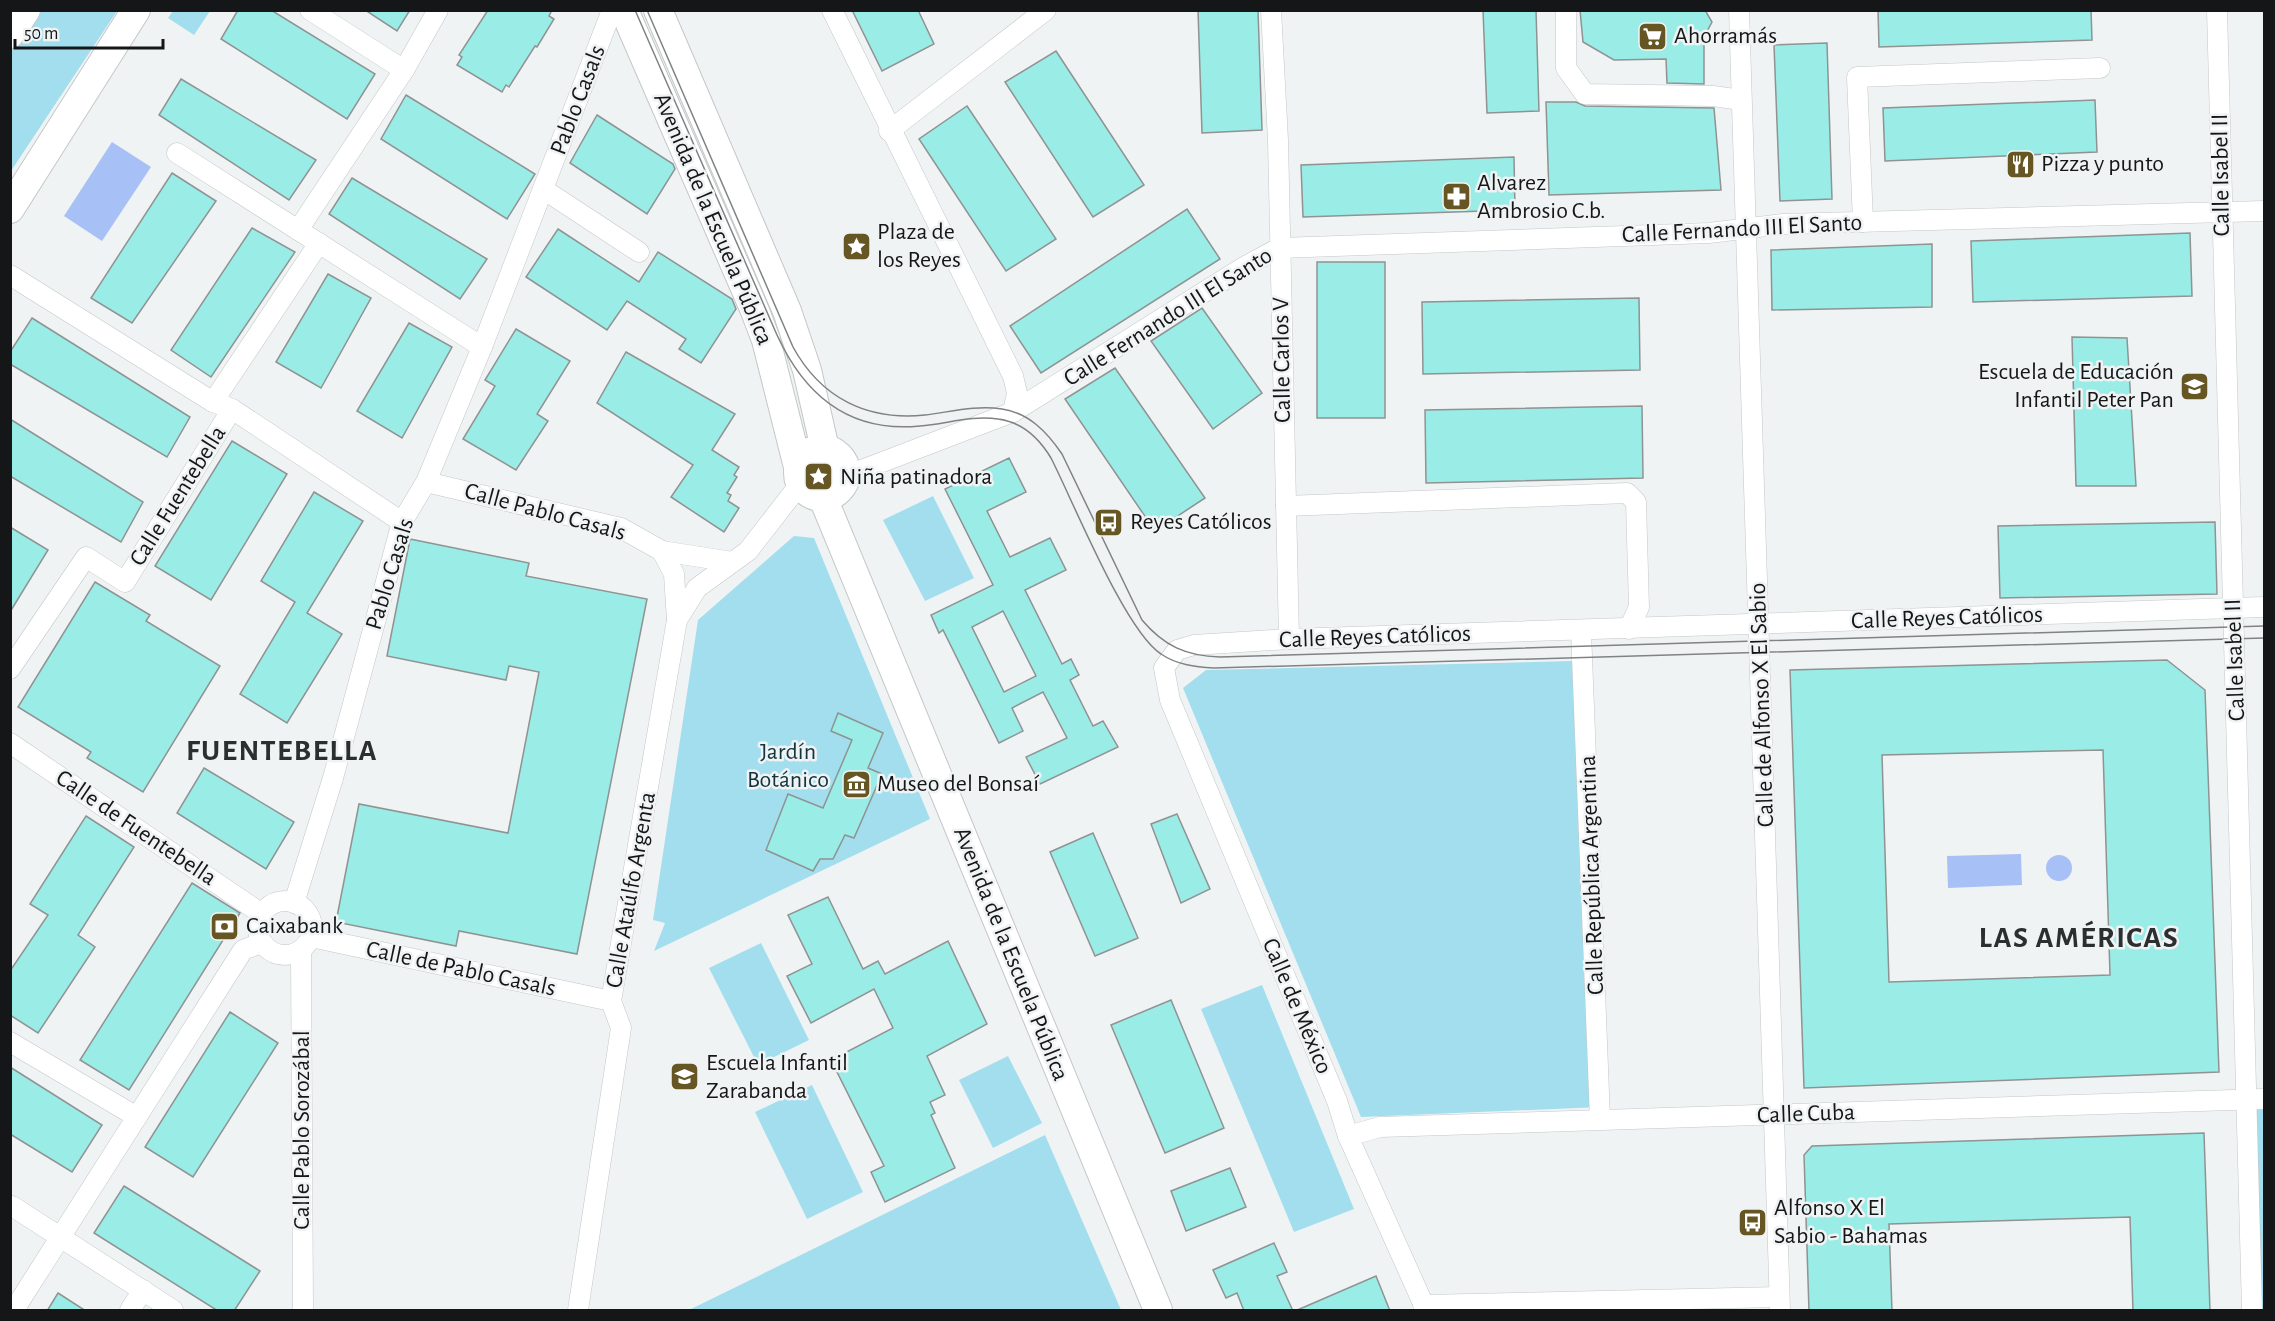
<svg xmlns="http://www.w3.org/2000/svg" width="2275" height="1321" font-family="'Alegreya Sans',sans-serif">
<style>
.green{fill:#a2deee}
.water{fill:#a7c0f5}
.building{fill:#9aece7;stroke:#8f9392;stroke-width:1.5;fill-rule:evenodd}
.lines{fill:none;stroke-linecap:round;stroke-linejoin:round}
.street-casing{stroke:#c3c7c8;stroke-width:21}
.secondary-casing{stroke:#c3c7c8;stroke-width:30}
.street{stroke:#fff;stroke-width:20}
.secondary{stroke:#fff;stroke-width:28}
.tram{stroke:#808283;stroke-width:1.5}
.labels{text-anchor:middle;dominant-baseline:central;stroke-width:5;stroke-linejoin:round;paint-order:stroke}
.poi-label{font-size:24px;fill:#151617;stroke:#f0f3f4;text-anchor:start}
.street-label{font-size:24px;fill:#151617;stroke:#f0f3f4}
.park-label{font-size:24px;fill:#10353e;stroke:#f0f3f4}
.district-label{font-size:30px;font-weight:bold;letter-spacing:1.5px;fill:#2c2f30;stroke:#f0f3f4}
</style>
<rect width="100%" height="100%" fill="#f0f3f4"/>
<!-- green -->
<g class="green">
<path d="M36,11H117L11,171V52Z"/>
<path d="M173,11V10L210,11L194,35L168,18Z"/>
<path d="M933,496L974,578L925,601L883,520Z"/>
<path d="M794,536L814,538L930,819L654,951L665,923L653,920L698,620Z"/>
<path d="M1574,661L1600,1107L1361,1117L1183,688L1206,670Z"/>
<path d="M761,943L809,1040L758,1065L709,968Z"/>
<path d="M1262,985L1354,1209L1294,1232L1201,1009Z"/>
<path d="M1008,1056L1042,1123L993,1148L959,1080Z"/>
<path d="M812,1085L863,1192L807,1219L755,1112Z"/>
<path d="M2264,1102V1310H2256L2250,1103Z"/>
<path d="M1045,1135L1121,1310H689Z"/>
</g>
<!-- water -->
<g class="water">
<path d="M112,142L151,167L102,241L64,216Z"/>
<path d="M2021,854L2022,885L1948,888L1947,856Z"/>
<circle cx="2059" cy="868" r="13"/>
</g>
<!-- building -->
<g class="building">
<path d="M238,10H271L375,74L347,119L221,39Z"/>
<path d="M365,10H410L397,31Z"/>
<path d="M488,10H552L549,16L554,19L537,47L535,46L509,87L506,85L502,92L457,65L462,57L459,55Z"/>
<path d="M852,10H918L934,44L882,71Z"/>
<path d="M1198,10H1258L1262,130L1202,133Z"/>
<path d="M1483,10H1536L1539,111L1487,113Z"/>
<path d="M1580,10H1705L1712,22L1704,37V84L1667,83L1666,59L1614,60L1583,42Z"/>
<path d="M1878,10H2091L2092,40L1879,47Z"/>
<path d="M1827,43L1832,199L1780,201L1774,45Z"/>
<path d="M1056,51L1144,185L1093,217L1005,82Z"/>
<path d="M181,79L316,160L289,200L159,115Z"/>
<path d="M406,95L535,174L507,219L381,139Z"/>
<path d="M2095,100L2097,152L1885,161L1883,108Z"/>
<path d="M1546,102H1576L1585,106L1714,108L1721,190L1549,195Z"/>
<path d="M967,106L1056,239L1006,271L919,139Z"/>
<path d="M597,115L673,164L675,169L647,214L570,163Z"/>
<path d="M1514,157L1515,210L1303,217L1301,165Z"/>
<path d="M172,173L216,201L132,323L91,298Z"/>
<path d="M352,178L487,259L460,299L329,214Z"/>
<path d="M1187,209L1220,259L1041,373L1010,326Z"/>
<path d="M252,228L295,252L211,377L171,350Z"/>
<path d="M558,229L639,282L658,252L732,299L736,309L701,363L679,349L686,339L627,301L607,330L526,277Z"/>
<path d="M2190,233L2192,296L1973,302L1971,241Z"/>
<path d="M1932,244V307L1772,310L1771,250Z"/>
<rect x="1317" y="262" width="68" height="156"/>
<path d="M328,274L371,298L321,388L276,362Z"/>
<path d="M1639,298L1640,370L1423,374L1422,302Z"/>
<path d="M1202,308L1262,393L1213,429L1151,341Z"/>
<path d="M32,318L190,417L167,457L10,364V352Z"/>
<path d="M409,323L452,347L402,438L357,411Z"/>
<path d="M516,329L570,361L537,414L548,421L516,470L463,439L495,386L485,380Z"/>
<path d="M2072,337L2127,338L2136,486H2076Z"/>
<path d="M626,352L735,414L712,450L739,467L734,475L737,477L727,493L731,495L728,501L739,508L724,532L671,497L693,465L597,403Z"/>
<path d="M1115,368L1205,498L1155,531L1065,399Z"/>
<path d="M1642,406L1643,478L1426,483L1425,410Z"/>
<path d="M10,419L143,502L121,542L10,476Z"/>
<path d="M232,441L287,474L211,600L155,566Z"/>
<path d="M1009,458L1026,492L987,511L1010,557L1050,538L1066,570L1025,590L1062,664L1071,659L1079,675L1070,680L1093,726L1103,721L1118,747L1040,784L1026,757L1067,738L1043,692L1012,708L1023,731L999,743L943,630L939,633L931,615L993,585L945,489ZM1003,611L1036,676L1004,692L972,627Z"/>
<path d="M314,492L363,521L307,613L342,634L287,723L240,694L295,602L261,581Z"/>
<path d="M2215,522L2217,594L2000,598L1998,526Z"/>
<path d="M10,527L48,550L10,612Z"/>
<path d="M410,539L529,563L526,576L647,599L577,954L459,931L456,946L336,922L359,804L508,833L539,672L509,666L506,680L387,656Z"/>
<path d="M95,582L150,615L146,621L220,666L143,792L87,758L91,752L18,707Z"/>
<path d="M2167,660L2205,690L2219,1072L1804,1088L1790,670ZM2103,750L2110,975L1889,982L1882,755Z"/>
<path d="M838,713L883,733L868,768L882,774L854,838L845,835L833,859H820L813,871L766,850L788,794L823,808L852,740L831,731Z"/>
<path d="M204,768L294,822L266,869L177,813Z"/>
<path d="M1177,814L1210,889L1181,903L1151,824Z"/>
<path d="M86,816L134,847L78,935L95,947L38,1033L10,1015V971L48,915L30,904Z"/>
<path d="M1093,833L1138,938L1095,956L1050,852Z"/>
<path d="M192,883L240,913L129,1090L80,1060Z"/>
<path d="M828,897L863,969L878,961L885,974L948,941L987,1024L927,1056L945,1095L930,1102L935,1113L931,1115L955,1168L885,1202L871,1172L884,1166L831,1060L893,1028L874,989L811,1023L787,976L812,964L788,915Z"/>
<path d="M1171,1000L1224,1128L1165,1153L1111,1025Z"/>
<path d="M230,1012L278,1043L193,1177L145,1147Z"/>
<path d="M10,1067L102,1125L72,1172L10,1134Z"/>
<path d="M2204,1133L2210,1311H2133L2130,1217L1889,1224L1892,1311H1809L1804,1155L1812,1146Z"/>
<path d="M1230,1168L1246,1207L1186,1231L1171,1191Z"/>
<path d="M124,1186L260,1271L234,1311H218L94,1233Z"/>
<path d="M1274,1243L1287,1272L1277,1276L1293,1311H1244L1237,1293L1226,1298L1213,1270Z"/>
<path d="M1376,1276L1390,1311H1295Z"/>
<path d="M58,1293L86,1311H47Z"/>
</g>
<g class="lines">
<defs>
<g id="street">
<path d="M310,10L404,70"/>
<path d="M832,10L1013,376L1017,393L1013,412"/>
<path d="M1271,10L1278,140L1289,639"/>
<path d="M1566,10V68L1585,94L1713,96L1741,100"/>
<path d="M1739,10L1780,1310"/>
<path d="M2217,10L2252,1310"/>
<path d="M889,131L1046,10"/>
<path d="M177,153L482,347"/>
<path d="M543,189L639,252"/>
<path d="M1863,222L1857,77L2100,68"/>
<path d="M298,230L404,70L438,10"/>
<path d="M10,275L213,402L232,409L402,522"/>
<path d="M213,402L319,243"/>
<path d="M846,476L1013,412L1244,267L1279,248L1709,233L1783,224L2264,211"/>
<path d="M426,482L621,528L662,551L732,562"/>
<path d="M1286,506L1627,493L1636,502L1639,607L1629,629"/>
<path d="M662,551L674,574L677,620"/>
<path d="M1581,631L1600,1119"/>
<path d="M10,669L86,557L125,582L232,409"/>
<path d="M10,743L262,914"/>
<circle cx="285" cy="928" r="27"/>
<path d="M294,903L333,778L402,522L426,482L482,347L612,10"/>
<path d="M311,937L611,1001"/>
<path d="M301,950L303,1310"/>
<path d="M10,1042L137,1117"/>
<path d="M1348,1136L1380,1127L2264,1099"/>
<path d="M12,1206L173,1310"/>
<path d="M1423,1305L1779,1297"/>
<path d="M14,1310L243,950L261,943"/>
<path d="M130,1310L143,1290"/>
<path d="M578,1310L621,1028L611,1001L677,620L697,588L748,551L800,484"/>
<path d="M1426,1310L1348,1136L1337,1101L1170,700L1164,668L1177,650L1194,645L1289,639L2264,607"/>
</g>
<g id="secondary">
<path d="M624,10L755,311L766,340L798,467"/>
<path d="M658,10L787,311L807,370L825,449"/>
<path d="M10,34L26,10"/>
<path d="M10,209L136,10"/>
<circle cx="822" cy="473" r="24"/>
<path d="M823,498L1158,1310"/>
</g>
</defs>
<!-- street casing -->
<use href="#street" class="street-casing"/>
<!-- secondary casing -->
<use href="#secondary" class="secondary-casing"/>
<!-- street -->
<use href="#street" class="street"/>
<!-- secondary -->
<use href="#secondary" class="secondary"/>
<!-- tram -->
<g class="tram">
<path d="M635,10L777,335C805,396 850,433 920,426C946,424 972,415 998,419C1022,422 1039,438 1051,458C1073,501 1125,631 1161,654C1177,665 1196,667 1214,668L2264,638"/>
<path d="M647,10L793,347C821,398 867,421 925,415C950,412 976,405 1002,409C1029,413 1047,432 1062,454L1142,620C1164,646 1186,656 1220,657L2264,626"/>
</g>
</g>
<!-- icons -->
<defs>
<symbol id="supermarket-square" viewBox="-11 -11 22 22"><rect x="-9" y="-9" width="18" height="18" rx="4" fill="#655623" stroke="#f0f3f4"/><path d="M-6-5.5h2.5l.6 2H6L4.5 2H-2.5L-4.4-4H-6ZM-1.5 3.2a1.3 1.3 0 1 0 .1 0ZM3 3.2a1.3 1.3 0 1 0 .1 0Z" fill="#fff"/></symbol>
<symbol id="restaurant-square" viewBox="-11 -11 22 22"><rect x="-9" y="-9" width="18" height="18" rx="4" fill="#655623" stroke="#f0f3f4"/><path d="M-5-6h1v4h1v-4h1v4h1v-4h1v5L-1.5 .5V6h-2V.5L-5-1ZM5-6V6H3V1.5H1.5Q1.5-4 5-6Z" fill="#fff"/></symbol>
<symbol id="pharmacy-square" viewBox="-11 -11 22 22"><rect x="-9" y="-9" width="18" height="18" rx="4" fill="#655623" stroke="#f0f3f4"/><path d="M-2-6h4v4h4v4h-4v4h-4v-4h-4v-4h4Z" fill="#fff"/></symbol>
<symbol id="sight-square" viewBox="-11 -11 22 22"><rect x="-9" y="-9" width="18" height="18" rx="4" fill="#655623" stroke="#f0f3f4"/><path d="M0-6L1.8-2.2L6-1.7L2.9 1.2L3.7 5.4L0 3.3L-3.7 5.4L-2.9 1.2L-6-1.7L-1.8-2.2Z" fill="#fff"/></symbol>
<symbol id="school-square" viewBox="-11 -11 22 22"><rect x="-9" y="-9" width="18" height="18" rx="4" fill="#655623" stroke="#f0f3f4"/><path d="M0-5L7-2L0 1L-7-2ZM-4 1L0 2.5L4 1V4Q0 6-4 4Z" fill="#fff"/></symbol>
<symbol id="bus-square" viewBox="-11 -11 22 22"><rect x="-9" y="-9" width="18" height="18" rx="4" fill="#655623" stroke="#f0f3f4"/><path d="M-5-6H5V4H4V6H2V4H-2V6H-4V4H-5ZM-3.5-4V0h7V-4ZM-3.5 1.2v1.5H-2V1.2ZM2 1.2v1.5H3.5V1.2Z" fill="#fff"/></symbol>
<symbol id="museum-square" viewBox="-11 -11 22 22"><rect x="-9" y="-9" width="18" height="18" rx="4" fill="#655623" stroke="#f0f3f4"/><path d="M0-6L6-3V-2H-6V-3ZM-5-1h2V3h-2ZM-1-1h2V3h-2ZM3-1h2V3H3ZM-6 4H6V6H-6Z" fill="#fff"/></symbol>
<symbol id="bank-square" viewBox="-11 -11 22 22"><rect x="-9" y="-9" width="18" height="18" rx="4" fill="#655623" stroke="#f0f3f4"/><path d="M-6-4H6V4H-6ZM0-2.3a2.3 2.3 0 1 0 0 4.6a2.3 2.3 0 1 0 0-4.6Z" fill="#fff"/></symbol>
</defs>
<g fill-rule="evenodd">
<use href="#supermarket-square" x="1636" y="20" width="33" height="33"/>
<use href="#restaurant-square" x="2004" y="148" width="33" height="33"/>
<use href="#pharmacy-square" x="1440" y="180" width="33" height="33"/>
<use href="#sight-square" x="840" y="230" width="33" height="33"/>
<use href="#school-square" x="2178" y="370" width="33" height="33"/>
<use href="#sight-square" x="802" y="460" width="33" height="33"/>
<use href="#bus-square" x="1092" y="506" width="33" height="33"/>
<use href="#museum-square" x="840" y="768" width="33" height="33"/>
<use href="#bank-square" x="208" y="910" width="33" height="33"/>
<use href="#school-square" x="668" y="1060" width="33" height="33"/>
<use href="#bus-square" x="1736" y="1206" width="33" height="33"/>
</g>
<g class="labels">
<!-- poi labels -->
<g class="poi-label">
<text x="1674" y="36">Ahorramás</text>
<text x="2041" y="164">Pizza y punto</text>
<text x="1477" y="183">Alvarez<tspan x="1477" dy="28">Ambrosio C.b.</tspan></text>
<text x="877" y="232">Plaza de<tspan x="877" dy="28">los Reyes</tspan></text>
<text x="2174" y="372" text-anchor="end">Escuela de Educación<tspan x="2174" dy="28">Infantil Peter Pan</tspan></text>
<text x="840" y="477">Niña patinadora</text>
<text x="1130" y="522">Reyes Católicos</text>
<text x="877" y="784">Museo del Bonsaí</text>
<text x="246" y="926">Caixabank</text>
<text x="706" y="1063">Escuela Infantil<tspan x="706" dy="28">Zarabanda</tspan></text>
<text x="1774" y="1208">Alfonso X El<tspan x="1774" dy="28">Sabio - Bahamas</tspan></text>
</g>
<!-- street labels -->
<g class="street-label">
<text transform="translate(578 100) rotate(-69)">Pablo Casals</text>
<text transform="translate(2221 175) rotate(-91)">Calle Isabel II</text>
<text transform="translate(713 219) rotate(67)">Avenida de la Escuela Pública</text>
<text transform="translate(1742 229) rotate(-3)">Calle Fernando III El Santo</text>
<text transform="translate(1168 317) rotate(-32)">Calle Fernando III El Santo</text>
<text transform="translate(1282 360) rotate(-91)">Calle Carlos V</text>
<text transform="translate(178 496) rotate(-58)">Calle Fuentebella</text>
<text transform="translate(545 512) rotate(15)">Calle Pablo Casals</text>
<text transform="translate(390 574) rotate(-73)">Pablo Casals</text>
<text transform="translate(1947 618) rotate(-2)">Calle Reyes Católicos</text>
<text transform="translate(1375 637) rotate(-2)">Calle Reyes Católicos</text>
<text transform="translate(2235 660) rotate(-92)">Calle Isabel II</text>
<text transform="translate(1762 705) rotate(-92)">Calle de Alfonso X El Sabio</text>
<text transform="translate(136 828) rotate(34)">Calle de Fuentebella</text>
<text transform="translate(1592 875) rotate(-92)">Calle República Argentina</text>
<text transform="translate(631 890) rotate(-80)">Calle Ataúlfo Argenta</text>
<text transform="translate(1011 954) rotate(68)">Avenida de la Escuela Pública</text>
<text transform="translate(461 969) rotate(12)">Calle de Pablo Casals</text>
<text transform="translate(1297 1006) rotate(67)">Calle de México</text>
<text transform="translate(1806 1114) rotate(-2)">Calle Cuba</text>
<text transform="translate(302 1130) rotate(-90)">Calle Pablo Sorozábal</text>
</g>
<!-- park labels -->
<g class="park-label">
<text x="788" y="752">Jardín<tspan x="788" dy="28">Botánico</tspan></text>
</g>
<!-- district labels -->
<g class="district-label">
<text x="282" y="751">FUENTEBELLA</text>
<text x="2079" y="938">LAS AMÉRICAS</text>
</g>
</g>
<!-- border -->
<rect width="2275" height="1321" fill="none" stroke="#151617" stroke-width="24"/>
<!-- scale -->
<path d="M15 39v9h148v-9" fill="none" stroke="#151617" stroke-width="3"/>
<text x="24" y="39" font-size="18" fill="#151617" stroke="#f0f3f4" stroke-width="4.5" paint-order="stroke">50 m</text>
</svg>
